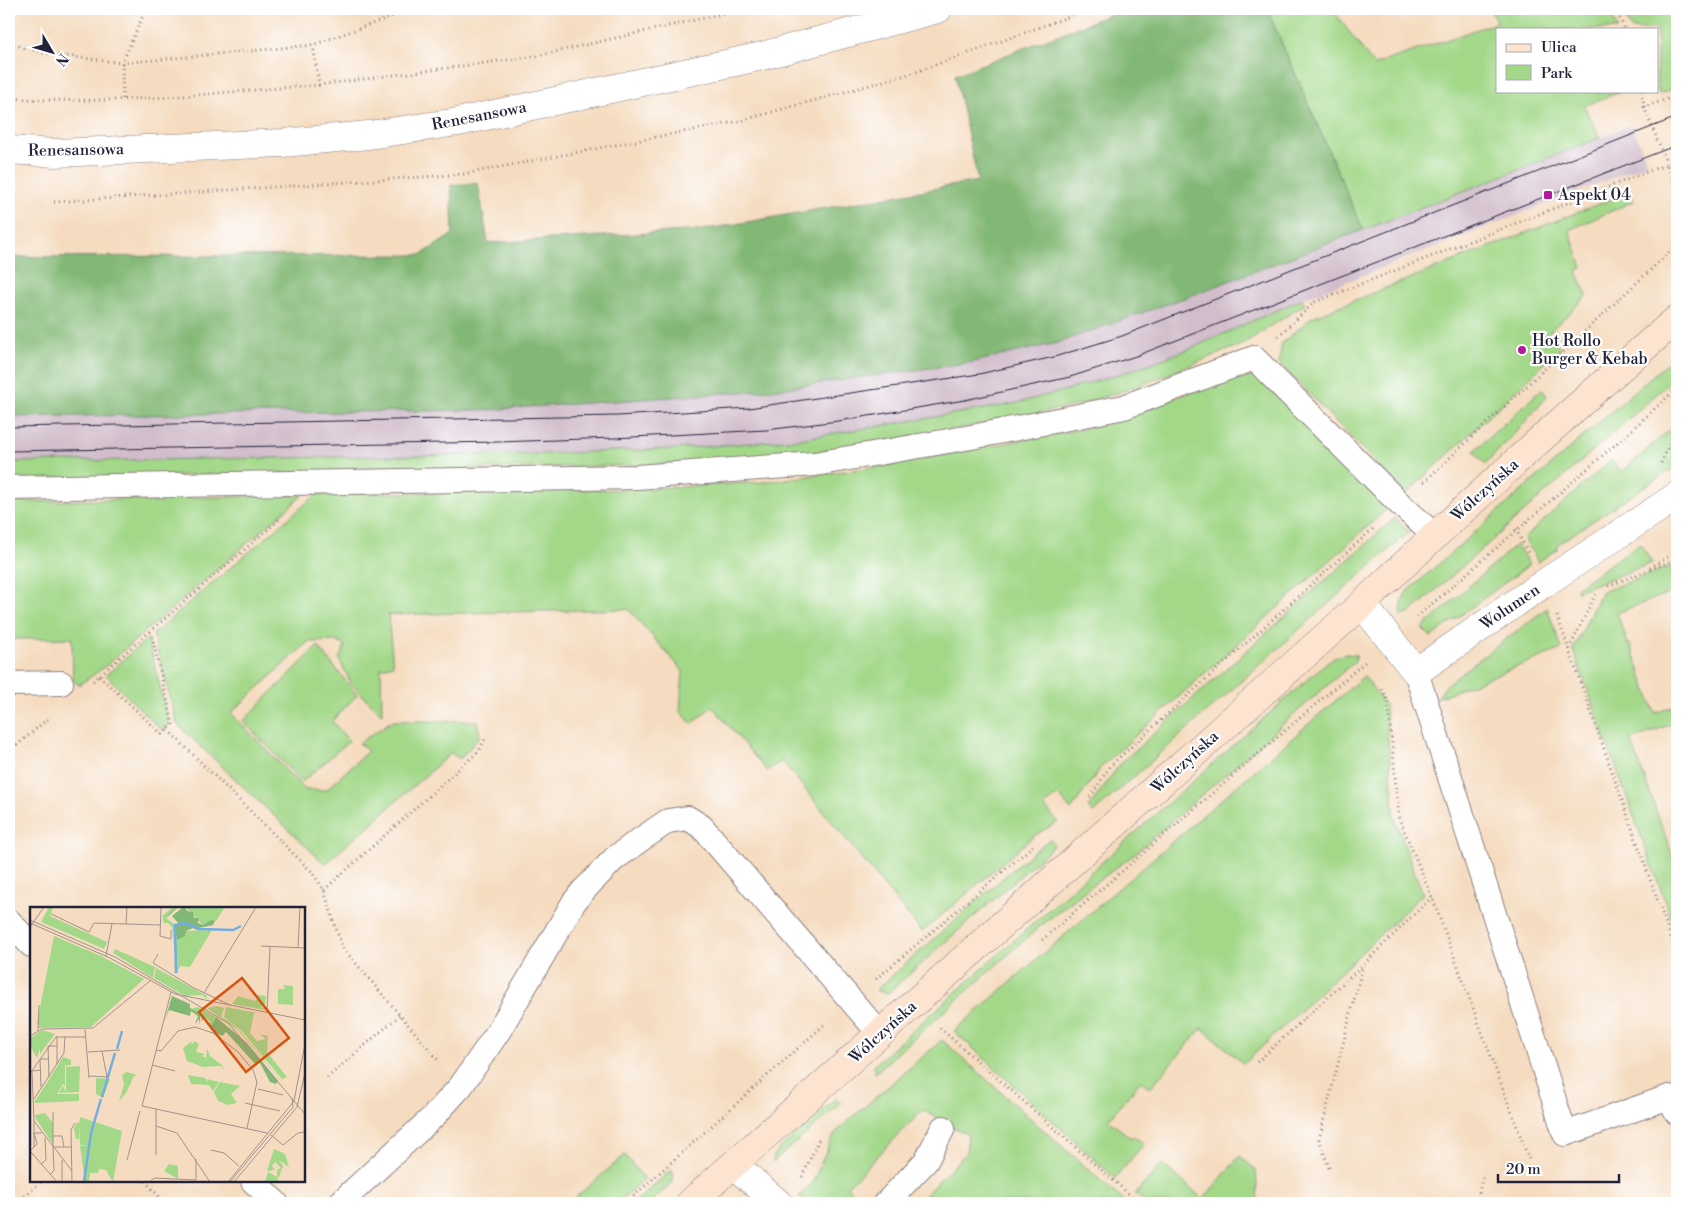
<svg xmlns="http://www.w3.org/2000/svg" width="1686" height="1212" font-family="'Libre Bodoni',serif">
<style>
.industrial{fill:#d1bdcb}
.green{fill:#a3d889;stroke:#627d62}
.forest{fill:#82b875;stroke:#526d58}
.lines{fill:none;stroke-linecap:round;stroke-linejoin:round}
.lane-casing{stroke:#8c7f7e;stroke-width:26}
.street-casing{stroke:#8c7f7e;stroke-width:29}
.secondary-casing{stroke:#8c7f7e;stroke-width:29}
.path{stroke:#8c7f7e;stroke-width:3;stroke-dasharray:1 4;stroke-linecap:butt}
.lane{stroke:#fff;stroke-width:24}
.street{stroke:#fff;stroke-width:28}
.secondary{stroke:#fde4d1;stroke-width:28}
.tram{stroke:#22223b;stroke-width:1}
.poi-dot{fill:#b5179e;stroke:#fff;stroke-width:2}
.labels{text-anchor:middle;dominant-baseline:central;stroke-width:4.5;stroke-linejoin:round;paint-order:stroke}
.street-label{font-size:16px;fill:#22223b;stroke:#fff}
.poi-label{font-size:16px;fill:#22223b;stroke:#fff;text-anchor:start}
.inset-river{fill:none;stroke:#73ade3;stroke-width:2.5}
.inset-road{fill:none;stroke:#a1928b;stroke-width:1}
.view{fill:#d45411;fill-opacity:0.15;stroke:#d45411;stroke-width:2.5}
.inset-edge{fill:none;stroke:#22223b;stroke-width:2.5}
</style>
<rect width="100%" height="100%" fill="#fff"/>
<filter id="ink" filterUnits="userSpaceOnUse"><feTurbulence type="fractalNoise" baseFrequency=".02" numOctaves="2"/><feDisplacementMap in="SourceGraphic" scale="10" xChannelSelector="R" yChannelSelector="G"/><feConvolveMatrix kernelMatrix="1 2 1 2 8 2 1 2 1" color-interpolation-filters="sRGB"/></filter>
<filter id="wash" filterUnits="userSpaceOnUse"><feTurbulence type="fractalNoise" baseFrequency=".0096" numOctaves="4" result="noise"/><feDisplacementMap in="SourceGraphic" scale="20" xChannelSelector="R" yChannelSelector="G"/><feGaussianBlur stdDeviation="1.12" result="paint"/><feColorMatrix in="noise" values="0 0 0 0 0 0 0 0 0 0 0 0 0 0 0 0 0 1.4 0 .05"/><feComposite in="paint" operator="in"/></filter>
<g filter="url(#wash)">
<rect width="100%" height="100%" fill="#f5dcc0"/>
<!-- industrial -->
<path class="industrial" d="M1632,125L1648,164L1302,299L1187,350L1126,372L1070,389L1014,404L800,439L673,449L537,454L9,462V417L487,410L771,390L974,362L1057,343L1187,297Z"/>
<!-- green -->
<g class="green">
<path d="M1267,9H1332L1374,65L1498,22L1489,9H1607L1618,29H1497V91L1620,92L1584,106L1600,138L1363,230Z"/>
<path d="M1621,9H1677V87L1659,94L1657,88V29H1631Z"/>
<path d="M1629,192L1634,201L1569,230L1582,268L1577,271L1587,296L1547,334L1561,348L1406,494L1279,363L1282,343L1312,317Z"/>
<path d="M1302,299L1305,304L1243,344L1144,384L1079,405L930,434L792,456L650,465L9,479V462L537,454L673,449L800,439L1014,404L1070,389L1126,372L1187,350Z"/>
<path d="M1677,354V376L1410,613L1401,617L1402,600L1407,592Z"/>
<path d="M1257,376L1387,509L1101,767L1071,810L1058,795L1044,806L1058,822L1035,835L922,932L782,761L767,771L712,706L692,724L680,711L683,671L628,609L388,615L393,665L381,668L382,714L352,685L339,659L345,646L336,641L308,642L231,713L305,790H326L368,751L359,743L392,721H477L480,736L460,759L451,753L325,864L177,724L153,634L317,494L639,489L765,482L888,465L1082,429L1139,412L1222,380Z"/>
<path d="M1542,389L1547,396L1519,429L1485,464L1474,451Z"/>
<path d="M1677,423V466L1645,486L1558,544L1557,549L1538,562L1524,538L1611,460L1622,472Z"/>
<path d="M303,495L103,668L79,685L73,681L72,638L9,639V502Z"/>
<path d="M1395,518L1409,532L1093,813L1088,808L1121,763Z"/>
<path d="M1640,543L1652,563L1577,591L1576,588Z"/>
<path d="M1517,544L1529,565L1431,637L1422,628Z"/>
<path d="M1677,564V590L1617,613L1628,644H1630L1655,713L1677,705V722L1631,740L1677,869V934L1573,650L1601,592Z"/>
<path d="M1547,608L1562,649L1437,698L1448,683Z"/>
<path d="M148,638L169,724L161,730L106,675Z"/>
<path d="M318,646L357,695L332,721L349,741L302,782L243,721Z"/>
<path d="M1347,654L1357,655L1354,662L1132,856L1082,893L1038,928L875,1073L874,1065L1326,663L1334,657Z"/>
<path d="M1364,676L1385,705L1395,820L1423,894L1244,1064L1202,1028L1150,1088L1141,1081L1108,1120L1131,1138L1133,1136L1144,1144L1115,1178L954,1031Z"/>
<path d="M1050,839L1054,846L888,993H884L876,990L1027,857Z"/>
<path d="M942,1040L1126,1203H917L966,1153L968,1135L923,1110L847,1187L864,1203H808L799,1196L813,1182L831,1140L838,1130Z"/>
<path d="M836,1098L841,1104L773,1162L774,1155L778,1150Z"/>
<path d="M625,1155L644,1179L617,1203H569Z"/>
<path d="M1240,1156L1256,1170L1258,1203H1146L1135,1194L1162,1164L1203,1199Z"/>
<path d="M671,1170L674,1175L672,1183L649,1203H634Z"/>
</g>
<!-- forest -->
<path class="forest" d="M1124,9H1267L1363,230L1187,297L1057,343L974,362L771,390L487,410L9,417V257L421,255L453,234L451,185L478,183L488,243L702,230L978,181L955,75Z"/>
</g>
<g filter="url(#ink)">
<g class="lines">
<defs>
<g id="lane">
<path d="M9,488L637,477L815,464L977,436L1124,407L1254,358L1400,504L1435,536"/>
<path d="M1416,672L1565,1134L1669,1097L1677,1113"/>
<path d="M9,684L61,683"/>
<path d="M9,921L31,945"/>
<path d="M253,1181L276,1203"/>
<path d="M340,1203L434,1116L461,1086L498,1032L574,902L583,891L614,859L637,842L668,821L688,818L702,827L880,1034"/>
<path d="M886,1203L926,1161L943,1128"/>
</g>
<g id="street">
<path d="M9,150L55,153L283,143L369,135L458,122L758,57L938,9"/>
<path d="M1362,604L1416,672L1543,584L1677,496"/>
<path d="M734,1165L778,1203"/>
</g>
<path id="secondary" d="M690,1203L1362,604C1465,507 1570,411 1677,319"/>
</defs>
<!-- lane casing -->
<use href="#lane" class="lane-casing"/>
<!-- street casing -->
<use href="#street" class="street-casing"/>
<!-- secondary casing -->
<use href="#secondary" class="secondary-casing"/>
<!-- path -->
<g class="path">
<path d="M1615,9L1625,29"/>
<path d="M9,43L43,53L122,63L313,45L413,9"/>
<path d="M313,45L319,85L537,56L743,9"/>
<path d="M1642,91L1644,107L1677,96"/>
<path d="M9,98C110,106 218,92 319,85"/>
<path d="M123,99L122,63L146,9"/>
<path d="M1644,107L1667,164"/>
<path d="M54,202L464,174L740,121L913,73L1090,9"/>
<path d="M1278,336L1315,302L1667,164L1677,190"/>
<path d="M1661,463L1677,426"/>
<path d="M1424,482L1677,245"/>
<path d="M1516,529L1528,553"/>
<path d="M1650,568L1677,551"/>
<path d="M1608,586L1677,559"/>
<path d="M1557,616L1677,955"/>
<path d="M1417,617L1625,436L1677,388"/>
<path d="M1569,649L1596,593"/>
<path d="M99,676L162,734L173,725L151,632"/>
<path d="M93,681L281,518"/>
<path d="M1382,689L1388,701L1399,818L1432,897L1530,1162"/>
<path d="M168,730L311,871L324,890L342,947L439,1061"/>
<path d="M9,752L50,717"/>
<path d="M1090,797L1111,765L1375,527"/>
<path d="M324,890L479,751L485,739"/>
<path d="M1042,940L1365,662"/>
<path d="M876,979L1033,846"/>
<path d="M940,1028L1139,1203"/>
<path d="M1257,1062L1363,965L1432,897"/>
<path d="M327,1078L400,1015"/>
<path d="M1329,1168L1319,1139L1363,965"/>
<path d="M802,1177L820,1137"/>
<path d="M145,1181L165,1203"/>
<path d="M17,1203L42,1181"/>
<path d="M626,1203L826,1023"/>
<path d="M1477,1203L1483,1174"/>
</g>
<!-- lane -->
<use href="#lane" class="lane"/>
<!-- street -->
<use href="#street" class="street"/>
<!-- secondary -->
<use href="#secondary" class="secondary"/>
<!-- tram -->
<g class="tram">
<path d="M9,427L617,416L749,408L979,374L1054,357L1122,336L1677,117"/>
<path d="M9,451L498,442L614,438L766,430L838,421L965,400L1070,377L1136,356L1677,145"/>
</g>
</g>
</g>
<!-- markers -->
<g class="poi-dot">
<rect x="1543" y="190" width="10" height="10" rx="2.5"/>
<circle cx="1522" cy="350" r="5"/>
</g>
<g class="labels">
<!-- street labels -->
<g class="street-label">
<text transform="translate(479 116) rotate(-11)">Renesansowa</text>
<text transform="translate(76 150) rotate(-1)">Renesansowa</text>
<text transform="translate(1485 490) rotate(-42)">Wólczyńska</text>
<text transform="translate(1510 607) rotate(-34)">Wolumen</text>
<text transform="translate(1185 762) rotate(-42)">Wólczyńska</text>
<text transform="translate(883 1032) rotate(-42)">Wólczyńska</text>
</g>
<!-- poi labels -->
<g class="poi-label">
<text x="1558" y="195">Aspekt 04</text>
<text x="1532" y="341">Hot Rollo<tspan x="1532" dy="18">Burger &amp; Kebab</tspan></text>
</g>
</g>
<!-- overview -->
<g transform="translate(30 907)">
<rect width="275" height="275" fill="#f5dcc0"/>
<path d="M19,0H23L20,9L77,35L74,42L11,15ZM143,0H148L136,11L145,18L149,15L155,24L182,23L160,60L150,59L147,67L142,20L136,14L138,16H134L132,9ZM155,0H195L186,14L173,18ZM24,29L71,49L114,72L61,120L9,121L7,116ZM85,42L125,60L123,71L83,46ZM126,61L177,89V92L172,88L155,89L124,71ZM253,78L263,79V98L248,97V82H255ZM223,87L236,89L235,99H230L236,103L202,97L208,89L225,94L228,91ZM187,99L194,101L191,110L200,115L212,126L262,187L209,124L177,101ZM168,100L186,110L180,122V114L175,111L171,115V108L161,102ZM196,100L227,106H224L220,126L227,134L236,132L229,127L238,129L237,145L257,170L252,172L212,124L194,110ZM12,123L25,127L10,147V141L7,151L0,139V131ZM162,134L161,138L165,134L169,137L166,145L175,147L172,149L176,151L177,141L180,149L192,158L194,164L191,159L173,160L157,154L153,141ZM33,150L41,153V158L35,159V179L33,177L27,187H49V194L4,196ZM50,159L49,185L29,186L33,179L36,185V160ZM97,165L107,168L104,169L96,186L89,194L94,178L92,168ZM158,168L175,171L178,176L177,172L189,175L183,184L179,178L161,177ZM66,171L80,172L73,191L66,187ZM190,175L210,179L201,187L207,196L198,198L188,194L184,185ZM15,206L23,216V237L6,212L5,208ZM50,210L92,224L83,275L76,263L69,262L68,266H60L59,275H55L50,239H58L50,238L49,218V232H46L44,221L47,215L49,217ZM244,242L255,247L259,260L249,253L253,259L249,270L245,273L249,272L248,275H235L238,265L247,270V263L251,261L245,255L242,259L245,263L237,264ZM139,257L148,259V272L134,264Z" fill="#a3d889"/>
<path d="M148,0H155L157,4L163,5L164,11H169L168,16L173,18L181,13L185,14L183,18L169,21V24L163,21L156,24L155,29L147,33L145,19L149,17L142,9L152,1H147L135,12L141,5ZM142,89L160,97V101L171,107L169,118V112L165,117L168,109L161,104L160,109L139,103L135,113ZM186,110L217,136L248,174L246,177L240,175L230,156L226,158L196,125L192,129L180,122Z" fill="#82b875"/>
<path class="inset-river" d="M146,66L145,18L155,16L170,22L203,23L211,19M87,142L92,124M72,190L85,146M54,275L61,226L71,192"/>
<path class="inset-road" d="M131,0L130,29L141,32V23M21,7L59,25L64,16L130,18M0,13L85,50L198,116L275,207M0,16L80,51L145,87L275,113M96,17L97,0M0,20L14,0M231,39L275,41M268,41L270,0M128,47L123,56L164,81L200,98M76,49L82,17M141,85L112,199L237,226M174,86L226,0M237,106L240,40M55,122L59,171M8,124L9,98M0,129L12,122L63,121L120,74M27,129V157M126,143L131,144L148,124L165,120L183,126L208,145L223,163L227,175L217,221M58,145L90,143M122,158L145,164M11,163L2,164L4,214L42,264M1,165L26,130H55M59,169L77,170L72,144M19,170L18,139H27M11,180L10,152H19M228,182L253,188M4,192L34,146L35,129M215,196L250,204M126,202V248M23,205V240M4,214V240M126,219L147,226L180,275M241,228L253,238L268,226L275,225M23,229H32L34,240M181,243L194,246L209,259M0,244L27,275M0,244L7,237L4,226H12M166,252V273M97,253L110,204M11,257L16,253L15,231M21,267L24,263L23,240H42M32,275V253M42,275L41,223L45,216M120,275L124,271L166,273M198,275L264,194L275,137M200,275L263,200L262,191M204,275L267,200L275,166"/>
<path class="view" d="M212,71L259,131L216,165L169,105Z"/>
<rect width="275" height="275" class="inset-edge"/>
</g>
<!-- margin -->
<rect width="1686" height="1212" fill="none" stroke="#fff" stroke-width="30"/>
<!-- legend -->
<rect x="1496" y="28" width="162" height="65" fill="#ffffff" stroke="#a7a7b1"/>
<rect x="1506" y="44" width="25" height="8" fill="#fde4d1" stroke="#a7a7b1"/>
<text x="1541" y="52" font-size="15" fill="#22223b">Ulica</text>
<rect x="1506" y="65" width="25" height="15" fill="#a3d889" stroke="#a7a7b1"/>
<text x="1541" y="78" font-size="15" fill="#22223b">Park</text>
<!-- north arrow -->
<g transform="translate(52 52) rotate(128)" stroke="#ffffff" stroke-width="4" paint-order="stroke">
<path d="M0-4L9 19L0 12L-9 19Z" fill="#22223b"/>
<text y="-8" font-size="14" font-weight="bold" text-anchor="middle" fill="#22223b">N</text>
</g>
<!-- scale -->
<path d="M1498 1174v8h121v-8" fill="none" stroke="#22223b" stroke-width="2.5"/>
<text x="1506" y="1174" font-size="15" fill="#22223b" stroke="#ffffff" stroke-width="4" paint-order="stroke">20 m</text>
</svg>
